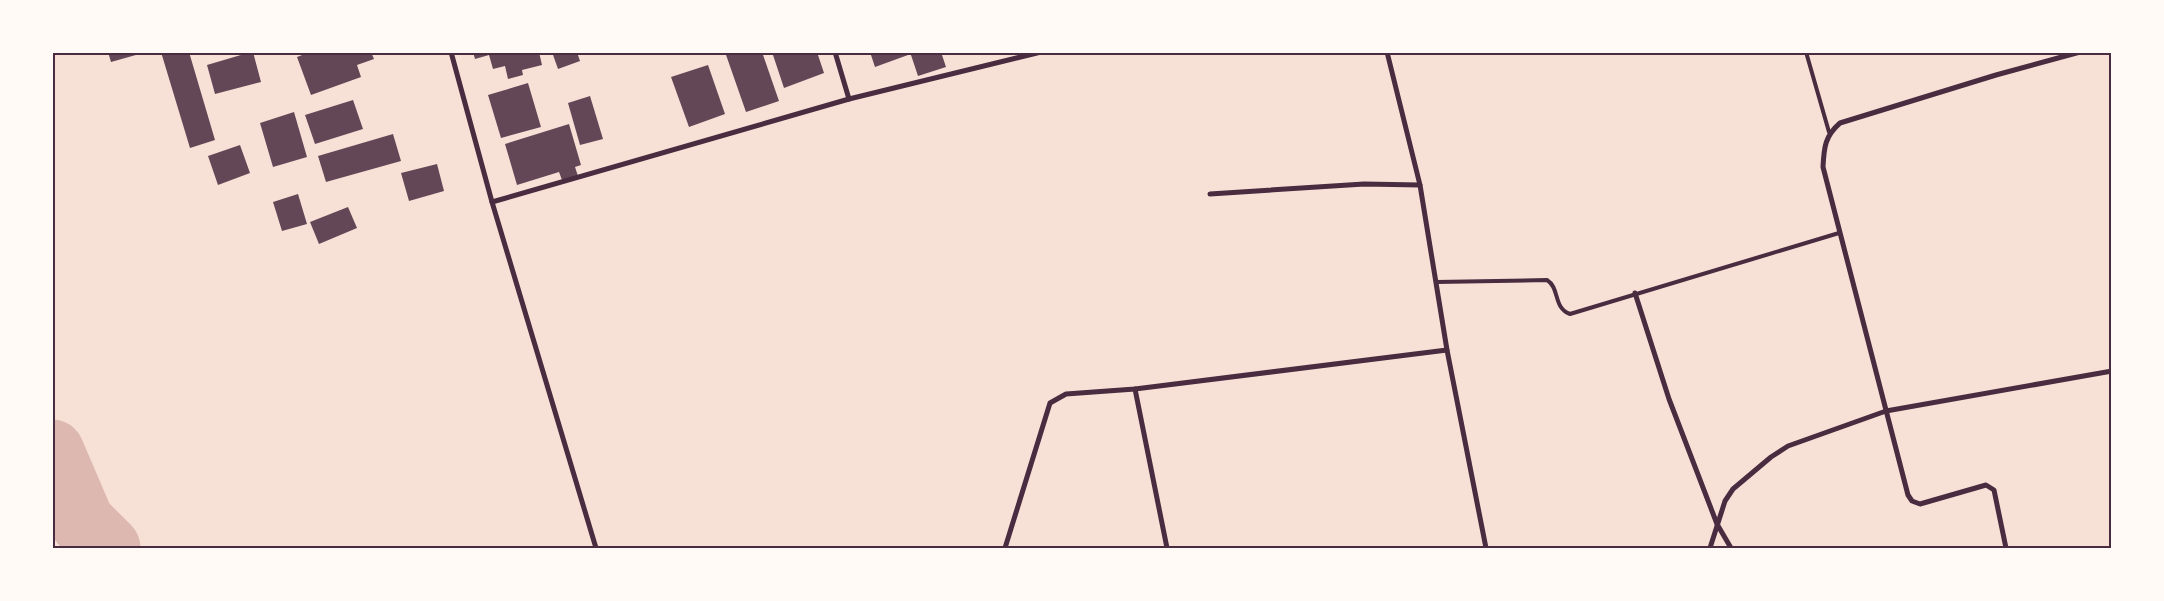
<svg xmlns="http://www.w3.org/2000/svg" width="2164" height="601" font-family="Figtree,sans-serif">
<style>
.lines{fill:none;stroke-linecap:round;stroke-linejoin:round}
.river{stroke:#dcb8b0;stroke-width:65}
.building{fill:#644757}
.service{stroke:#4a2c40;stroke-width:4}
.minor{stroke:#4a2c40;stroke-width:5}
.neatline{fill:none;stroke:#4a2c40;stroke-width:2}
</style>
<rect width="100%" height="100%" fill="#f7e1d7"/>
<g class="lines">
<!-- river -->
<path class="river" d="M52,452L82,522L108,548"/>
</g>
<!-- building -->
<g class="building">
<path d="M108,52H143V53L111,62Z"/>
<path d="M161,52H189L215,140L190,148Z"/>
<path d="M251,52H253L261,82L215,94L207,65Z"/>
<path d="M310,52H371L374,59L357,65L361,77L311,95L297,57Z"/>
<path d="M473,52H539L542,65L522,70L523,75L508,79L505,66L493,69L489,55L475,59Z"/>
<path d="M552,52H577L580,61L558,69Z"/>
<path d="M725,52H762L779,101L746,112Z"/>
<path d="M772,52H817L824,73L784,88Z"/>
<path d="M870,52H908V55L875,67Z"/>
<path d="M921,52H941L946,67L918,76L911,55Z"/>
<path d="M708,65L725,114L689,127L671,77Z"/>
<path d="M528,83L541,127L501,138L488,95Z"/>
<path d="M590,96L603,139L580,145L568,103Z"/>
<path d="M353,100L363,129L315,144L305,115Z"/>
<path d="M294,112L307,157L273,167L260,123Z"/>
<path d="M569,124L581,165L575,167L578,176L562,180L559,172L517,185L505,144Z"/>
<path d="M393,134L401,161L326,182L318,156Z"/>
<path d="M240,145L250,173L218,185L208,156Z"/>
<path d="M437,164L444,191L409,201L401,173Z"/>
<path d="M298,194L307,224L282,231L273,202Z"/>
<path d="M348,207L357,228L319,244L310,222Z"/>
</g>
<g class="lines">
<!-- service -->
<g class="service">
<path d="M1806,52L1829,132"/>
<path d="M1436,282L1547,280C1560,288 1553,308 1570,314L1839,233"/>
</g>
<!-- minor -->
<g class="minor">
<path d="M451,52L492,202L596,548"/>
<path d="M835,52L849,99"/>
<path d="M1387,52L1420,185L1447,350L1486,548"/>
<path d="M1210,194L1364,184L1420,185"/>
<path d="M492,202L849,99L1041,52"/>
<path d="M1635,293L1669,399L1717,524L1731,548"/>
<path d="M1135,389L1167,548"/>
<path d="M1005,548L1050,403L1066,394L1135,389L1447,350"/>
<path d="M1710,548L1725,501L1733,489L1771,457L1788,446L1886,411L2112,371"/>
<path d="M2006,548L1994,490L1986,485L1920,504L1912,501L1908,495L1823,167C1824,147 1825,136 1840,123L1996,75L2080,52"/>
</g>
</g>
<!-- border -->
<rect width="2164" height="601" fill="none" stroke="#fffaf5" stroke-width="108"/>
<rect x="54" y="54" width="2056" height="493" class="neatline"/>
</svg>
